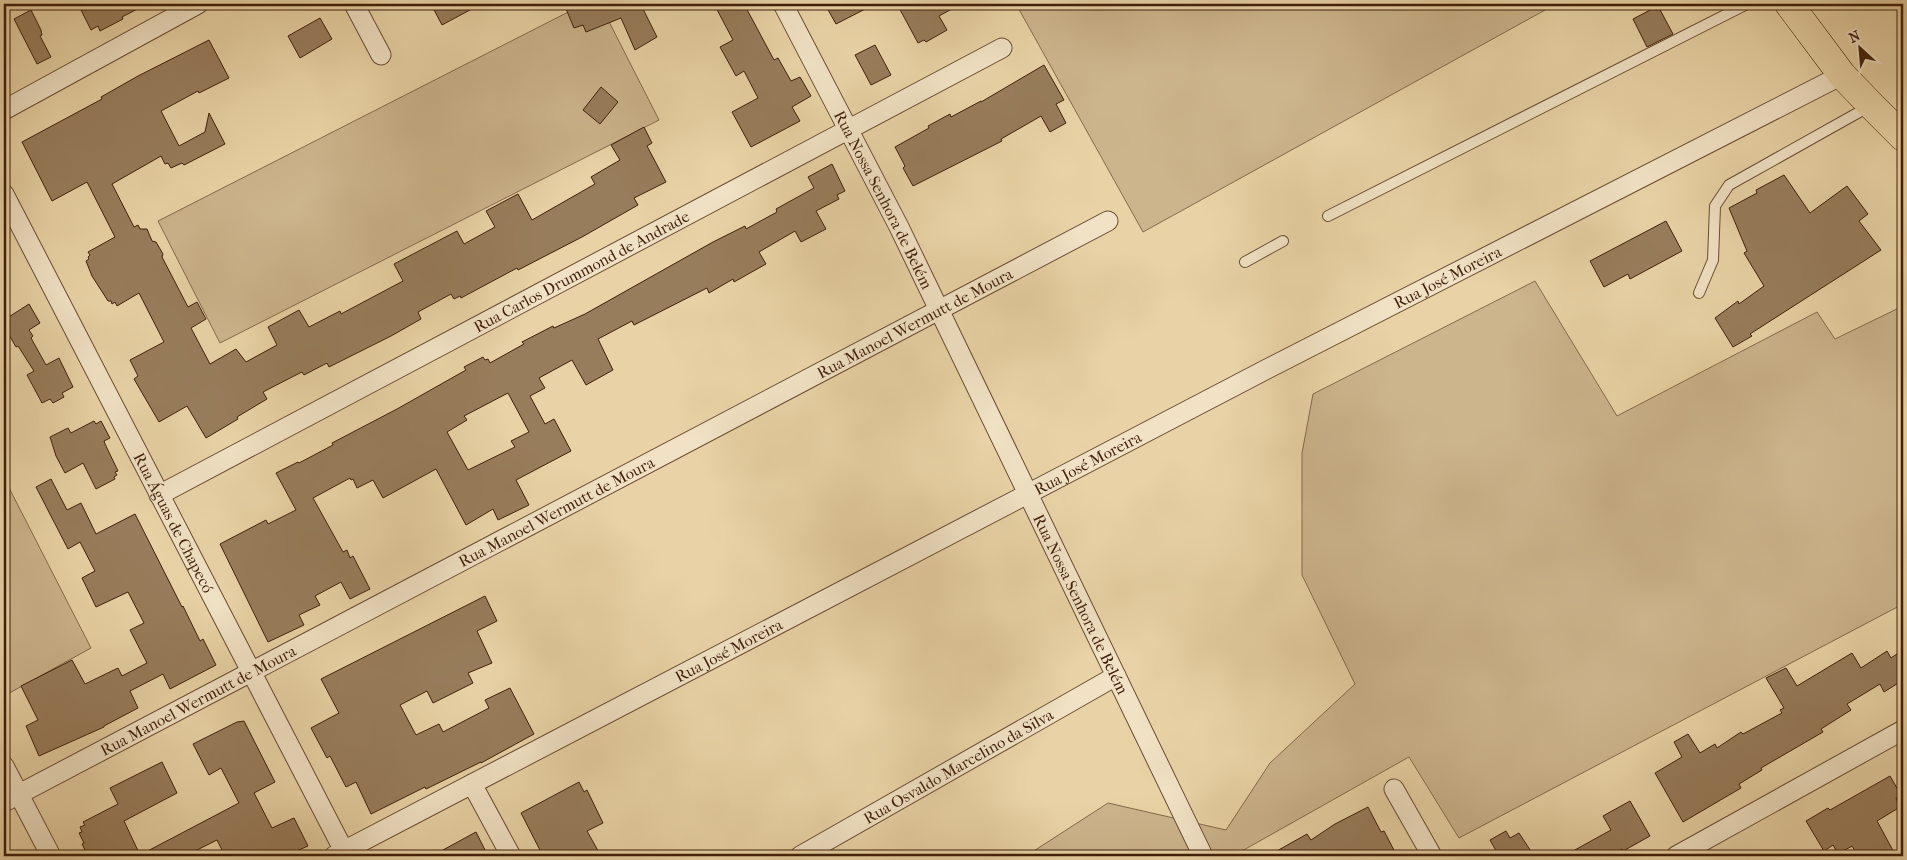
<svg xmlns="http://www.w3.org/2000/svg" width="1907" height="860" font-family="'IM FELL French Canon',serif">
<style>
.green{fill:#ccb48c;stroke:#866a4c}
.building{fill:#987d5c;stroke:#401f0b;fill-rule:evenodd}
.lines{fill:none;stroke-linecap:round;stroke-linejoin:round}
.service-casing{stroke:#6a4c32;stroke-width:12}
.minor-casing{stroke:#6a4c32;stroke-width:21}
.primary-casing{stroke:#401f0b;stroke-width:29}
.service{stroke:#f1e2c5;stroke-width:10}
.minor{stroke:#f1e2c5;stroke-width:19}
.primary{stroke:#e9d3a6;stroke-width:28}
.labels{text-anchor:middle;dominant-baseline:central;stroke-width:4;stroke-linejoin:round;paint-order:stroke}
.street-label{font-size:16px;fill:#401f0b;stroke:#f1e2c5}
</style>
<rect width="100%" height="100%" fill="#e9d3a6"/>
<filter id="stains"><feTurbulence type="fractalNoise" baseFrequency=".004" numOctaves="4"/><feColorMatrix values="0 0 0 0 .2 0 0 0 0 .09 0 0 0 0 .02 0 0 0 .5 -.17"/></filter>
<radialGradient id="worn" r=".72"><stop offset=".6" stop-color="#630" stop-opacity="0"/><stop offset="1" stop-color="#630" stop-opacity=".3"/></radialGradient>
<!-- green -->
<g class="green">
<path d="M584,4H600L659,120L220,343L158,221Z"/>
<path d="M1016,4H1556L1143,232Z"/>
<path d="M1535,281L1617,416L1817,312L1835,339L1903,306V604L1459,838L1409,757L1233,856H1026L1108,803L1226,830L1270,763L1355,684L1302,575V453L1313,394Z"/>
<path d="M4,478L91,648L4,696Z"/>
</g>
<!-- building -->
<g class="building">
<path d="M78,4H147L122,17L123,19L100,31L98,26L91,30Z"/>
<path d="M431,4H481L442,25Z"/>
<path d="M564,4H654L643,9L657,37L635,50L621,18L586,32L583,25L574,28Z"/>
<path d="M714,4H744L774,60L778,58L791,81L800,77L811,96L792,107L800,121L751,147L732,112L758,98L744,71L736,76L720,47L733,40Z"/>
<path d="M836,4H875L836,24L827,8Z"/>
<path d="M897,4H961L939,16L947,30L926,42L924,40L918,43Z"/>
<path d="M1658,6L1673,34L1647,47L1633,19Z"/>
<path d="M31,10L41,30L42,35L40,36L51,57L37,64L14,19Z"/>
<path d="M320,18L332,39L300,58L288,36Z"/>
<path d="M209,40L229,78L199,93L198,91L161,111L179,146L205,132L209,113L225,144L184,165L182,163L171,168L168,163L165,164L161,156L112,184L134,227L138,225L140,229H147L152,241L156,242L163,254L162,257L188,307L197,302L206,319L191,328L210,364L236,349L246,362L277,345L268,327L299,310L309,327L340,311L341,314L403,281L394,264L457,231L464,244L495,227L486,211L518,194L532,220L595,184L591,177L620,160L611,145L644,127L652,143L647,146L666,182L634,198L638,205L582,237L518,270L517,268L461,298L460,296L454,299L451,294L418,312L421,319L391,336L329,367L327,363L304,375L302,372L294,376L263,392L267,399L237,417L238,419L206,438L187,406L159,422L134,379L138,376L130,360L164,342L139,293L117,306L115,302L112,304L111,301H108L92,276L86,261L89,259L88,257L90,255L88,252L115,237L87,182L52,201L22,142L102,99L101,97L138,76Z"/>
<path d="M875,45L891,75L871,85L855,55Z"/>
<path d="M1044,65L1064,100L1056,104L1066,123L1050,132L1041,116L1001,139L1002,141L913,186L903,168L905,166L895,147L929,128L928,126L950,114L951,117L981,101V102Z"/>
<path d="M601,87L618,102L600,124L583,110Z"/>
<path d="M832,164L845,191L837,195L839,199L816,211L826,229L801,242L795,231L759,252L766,264L734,282L733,279L709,293L707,288L634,325L632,321L598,339L613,370L586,385L572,360L539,378L545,388L530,396L545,424L554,419L571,451L516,480L529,505L498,520L493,509L466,525L436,469L383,498L373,480L357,488L353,479L351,480L350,478L313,498L343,552L347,550L350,558L353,556L370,589L350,599L341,582L315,596L320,605L299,615L304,625L268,642L220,544L266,520L268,524L296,510L276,473L298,462L299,463L333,445L332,443L397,409L466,370L464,367L483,357L485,360L488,359L490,363L524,344L522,342L553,326L554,328L585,314L713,242L745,226L746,229L777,212L776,209L814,188L808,177ZM508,393L529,432L511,441L515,447L468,470L447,432L467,420L464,416Z"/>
<path d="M1784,175L1810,213L1847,186L1868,214L1859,221L1881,250L1750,334L1752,336L1733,347L1715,318L1738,301L1739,304L1764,286L1744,253L1747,251L1729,208L1757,193L1756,190Z"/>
<path d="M1666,221L1682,251L1630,279L1628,274L1604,287L1590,261Z"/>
<path d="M29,304L40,323L29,330L33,336L31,338L46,365L59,358L73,387L62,393L64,397L53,403L50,399L42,403L27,375L34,371L18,346L16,347L4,326V320Z"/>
<path d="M94,421L96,424L101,421L110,438L104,441L105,444L118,471L115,472L117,475L114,477L115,479L96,489L83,463L65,473L56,456L50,437L68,428L71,433Z"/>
<path d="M51,479L67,510L81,503L96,534L135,514L182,607L183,606L200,641L203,639L216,665L170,689L163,674L130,691L138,708L104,726V727L39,756L26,726L38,720L21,686L72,660L85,684L118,668L122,676L147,663L130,630L144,623L128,592L96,607L82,578L95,571L80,542L68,549L36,487Z"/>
<path d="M485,596L497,621L477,631L492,663L468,673L473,683L433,703L427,691L400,705L416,735L439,724L443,732L489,708L485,700L510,688L534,734L481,763V762L426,789L425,787L371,814L356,782L346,787L330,756L327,758L311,728L339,713L321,679Z"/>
<path d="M1903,650V680L1884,692L1880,684L1847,704L1851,710L1821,729L1823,732L1761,768L1762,770L1739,784L1741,788L1683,822L1655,773L1682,757L1674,742L1688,734L1700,753L1715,744L1717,748L1741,732L1743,734L1782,713L1780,710L1784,708L1766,678L1786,668L1797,686L1852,653L1861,668L1887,651L1891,658Z"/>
<path d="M244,721L275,782L254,793L272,828L294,818L308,846L285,856H225L217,840L185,856H88L82,844L84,843L79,833L82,832L80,827L85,825L83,822L118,804L110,788L162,762L177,793L124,821L140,855L239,803L221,768L209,775L193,744L237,722Z"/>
<path d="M1890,776L1901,795L1896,798L1900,807L1877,821L1896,856H1858L1852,846L1838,854L1833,845L1824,851L1806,821L1828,808L1830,810Z"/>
<path d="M579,782L584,792L587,790L603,823L587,831L601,856H543L521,813Z"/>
<path d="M1630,801L1650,836L1623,851L1622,849L1609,856H1564L1611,830L1603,816Z"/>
<path d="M1368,807L1381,832L1384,831L1397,856H1268L1307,834L1311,840L1335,824Z"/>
<path d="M1506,831L1510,838L1519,833L1534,856H1499L1490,840Z"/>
<path d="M476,832L488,856H432Z"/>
</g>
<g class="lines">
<defs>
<g id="service">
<path d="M1328,216L1747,4"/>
<path d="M1245,262L1283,241"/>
<path d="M1699,293L1713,260L1715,206L1729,185L1870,106"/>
</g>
<g id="minor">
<path d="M354,4L381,55"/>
<path id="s1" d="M783,4L899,227L1203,856"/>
<path d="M4,110L198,4"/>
<path id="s2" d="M4,194L344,851"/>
<path id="s3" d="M159,495L1002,48"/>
<path d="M4,766L51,856"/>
<path d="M472,784L511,856"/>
<path d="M1394,789L1432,856"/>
<path id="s4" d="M4,802L1108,221"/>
<path id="s5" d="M334,856L1267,369L1842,75"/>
<path id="s6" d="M800,856L1116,676"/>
<path d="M1676,856L1903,730"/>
</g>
<path id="primary" d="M1789,4L1842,75L1871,105L1903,137"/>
</defs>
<!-- service casing -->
<use href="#service" class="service-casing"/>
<!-- minor casing -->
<use href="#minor" class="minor-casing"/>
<!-- primary casing -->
<use href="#primary" class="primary-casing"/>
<!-- service -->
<use href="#service" class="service"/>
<!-- minor -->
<use href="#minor" class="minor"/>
<!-- primary -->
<use href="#primary" class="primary"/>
</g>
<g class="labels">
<!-- street labels -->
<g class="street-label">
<text stroke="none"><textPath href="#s1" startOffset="220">Rua Nossa Senhora de Belém</textPath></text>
<text stroke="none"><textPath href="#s3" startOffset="478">Rua Carlos Drummond de Andrade</textPath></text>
<text stroke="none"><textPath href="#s5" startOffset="1255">Rua José Moreira</textPath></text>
<text stroke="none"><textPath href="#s4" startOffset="1029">Rua Manoel Wermutt de Moura</textPath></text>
<text stroke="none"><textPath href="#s5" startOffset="850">Rua José Moreira</textPath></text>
<text stroke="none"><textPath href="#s4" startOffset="624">Rua Manoel Wermutt de Moura</textPath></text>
<text stroke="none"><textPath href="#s2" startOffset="370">Rua Águas de Chapecó</textPath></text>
<text stroke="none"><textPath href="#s1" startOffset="670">Rua Nossa Senhora de Belém</textPath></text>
<text stroke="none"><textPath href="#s5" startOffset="445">Rua José Moreira</textPath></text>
<text stroke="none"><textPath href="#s4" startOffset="219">Rua Manoel Wermutt de Moura</textPath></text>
<text stroke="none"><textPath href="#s6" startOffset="182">Rua Osvaldo Marcelino da Silva</textPath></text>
</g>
</g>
<!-- margin -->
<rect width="1907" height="860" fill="none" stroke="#e9d3a6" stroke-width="20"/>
<rect x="5" y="5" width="1897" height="850" fill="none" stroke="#401f0b" stroke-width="2.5"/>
<rect x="10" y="10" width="1887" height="840" fill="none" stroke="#401f0b"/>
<!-- north arrow -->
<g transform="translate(1860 48) rotate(334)" stroke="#f1e2c5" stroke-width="4" paint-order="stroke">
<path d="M0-4L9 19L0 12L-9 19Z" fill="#401f0b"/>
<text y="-8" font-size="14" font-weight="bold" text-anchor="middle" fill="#401f0b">N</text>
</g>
<rect width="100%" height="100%" filter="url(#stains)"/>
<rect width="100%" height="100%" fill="url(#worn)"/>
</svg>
